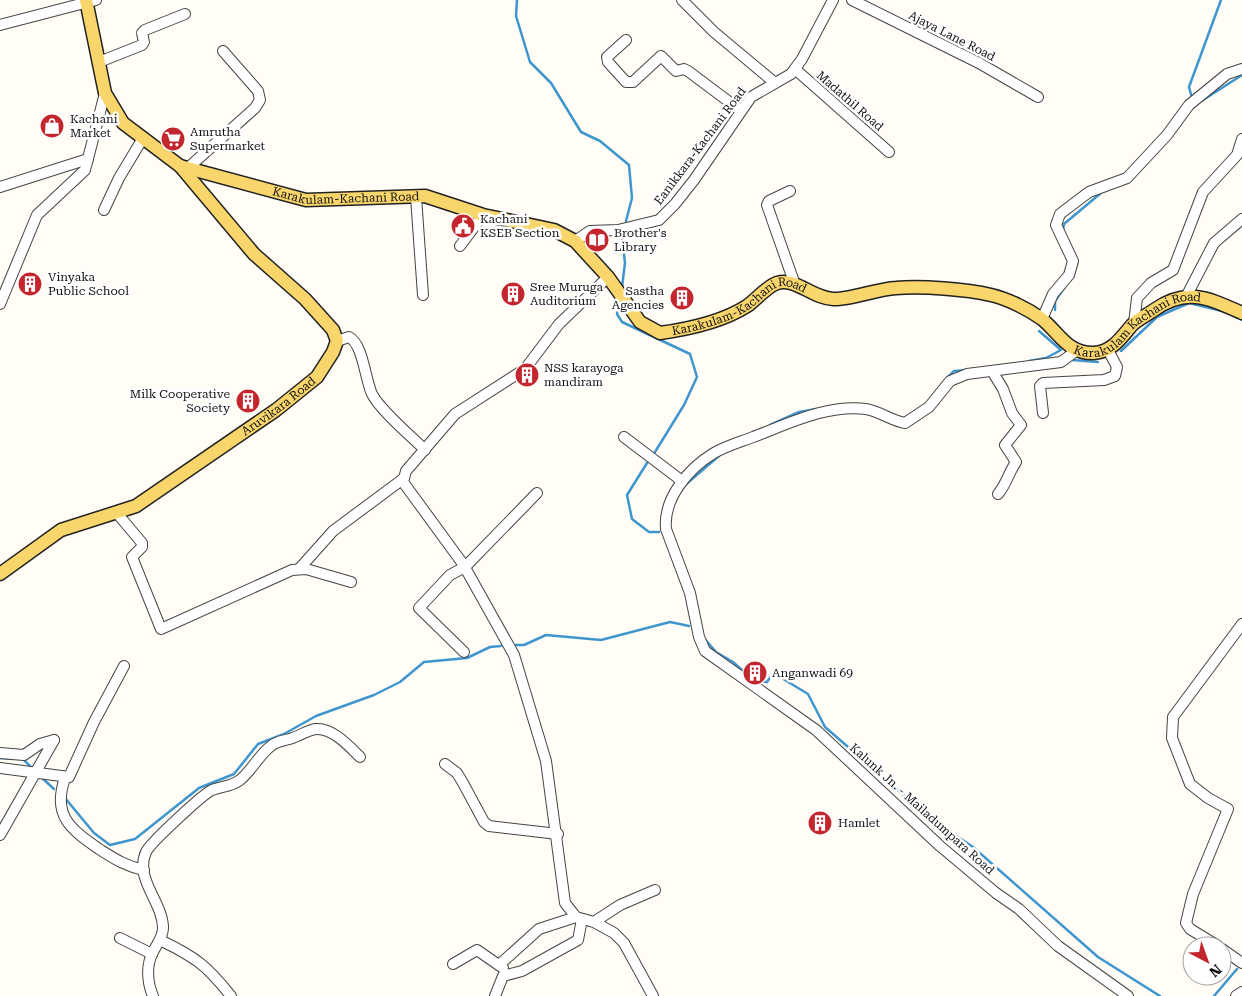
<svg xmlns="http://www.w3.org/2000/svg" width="1242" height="996" font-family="'Roboto Serif',serif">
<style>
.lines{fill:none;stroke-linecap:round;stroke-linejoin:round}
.stream{stroke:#3f96cf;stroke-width:2.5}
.minor-casing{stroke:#444;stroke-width:12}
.major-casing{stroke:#222;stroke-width:15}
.minor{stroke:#fff;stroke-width:10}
.major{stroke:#f9d66b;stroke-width:12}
.labels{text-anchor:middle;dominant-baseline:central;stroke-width:5;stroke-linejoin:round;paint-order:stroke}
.street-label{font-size:12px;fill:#111;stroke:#fff}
.poi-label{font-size:12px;fill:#111;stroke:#fff;text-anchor:start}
</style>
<rect width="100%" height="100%" fill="#fffdf5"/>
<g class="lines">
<!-- stream -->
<g class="stream">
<path d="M517,0L516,16L530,62L551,83L581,132L600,141L629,165L632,198L626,221"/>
<path d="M1192,98L1189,87L1221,0"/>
<path d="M1203,100L1242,75"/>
<path d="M1063,230L1064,224L1101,193"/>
<path d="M622,287L625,263L622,236"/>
<path d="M619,302L617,314L622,322L690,354L697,377L684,405L655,452"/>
<path d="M1055,310V301L1065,287"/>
<path d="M1234,316L1242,320"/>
<path d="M1121,351L1157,317L1189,303L1222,311"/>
<path d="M1072,360L1098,362"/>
<path d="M1029,361L1046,358L1061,350L1039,331"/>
<path d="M947,378L954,371L967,370"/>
<path d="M854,404L868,405"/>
<path d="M770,425L799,412L816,409"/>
<path d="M647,463L627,495L632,519L649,532H659"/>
<path d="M684,486L720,455"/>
<path d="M704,638L716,652L733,662L754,681L767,682L773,673L775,674"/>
<path d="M516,645H524L546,635L601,640L670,622L689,626"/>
<path d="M780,677L808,694L825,727L930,818L973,847L1098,957L1160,996"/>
<path d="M0,758L13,759"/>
<path d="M24,760L31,767"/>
<path d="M41,777L54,789"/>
<path d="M65,798L94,833L110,845L135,839L199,788L234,774L258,744L284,734L316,716L374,695L400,682L424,662L467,658L490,647L501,646"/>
<path d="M1214,996L1237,969"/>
</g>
<defs>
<g id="minor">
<path d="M682,0L714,32L775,83"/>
<path d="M852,0L979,63L1038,97"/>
<path d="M0,25L96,0"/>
<path d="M626,40L607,57L608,62L626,82H633L661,56L676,71L684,69L688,71L740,110"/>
<path d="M99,62L142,45L144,42L142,33L145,30L185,14"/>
<path d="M795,69L889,152"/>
<path d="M189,167L255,108L260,100L258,91L223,51"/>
<path d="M0,187L88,159"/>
<path d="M790,191L769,201L767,205L794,282"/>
<path d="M416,197L423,295"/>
<path d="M104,210L119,178L143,138"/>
<path d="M575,241L590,231L618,230L659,220L675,204L694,180L751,97L791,74L802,59L833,0"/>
<path d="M460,246L483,215"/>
<path d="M608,277L559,324L525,369L455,414L406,471L403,482L463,564L514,655L546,761L565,903L576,917L594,922L614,933L624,943L653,996"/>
<path d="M1187,295L1214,243L1242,219"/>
<path d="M0,304L37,215L85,170L105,93"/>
<path d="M1042,319L1053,294L1069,275L1073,261L1056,225L1060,214L1089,192L1127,178L1167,135L1189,105L1227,74L1242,69"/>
<path d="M1134,323L1137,298L1151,283L1173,270L1203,192L1237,155L1242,139"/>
<path d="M337,341L349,337C363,344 365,379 372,394C379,409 412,437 425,450"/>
<path d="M1076,351L1061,362L967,374L950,381L929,407L905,423C892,421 879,411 866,409C827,404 788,424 753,437C740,442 726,446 714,453C689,468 663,498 666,529L690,593L699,637L705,651L816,730L940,846L996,893L1019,909L1058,946L1128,996"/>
<path d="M992,371L1003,389L1012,413L1021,425L1005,445L1016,462C1009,472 1006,485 998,494"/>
<path d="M1043,413L1040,386L1043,383L1104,380L1115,376L1117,367L1108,350"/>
<path d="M624,437L682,481"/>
<path d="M116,512L142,543V547L132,557L161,629L292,570L306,569L351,582"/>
<path d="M300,568L333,531L403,479"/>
<path d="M464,652L419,608L450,575L465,567L537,493"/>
<path d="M0,753L24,755L40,744L54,740"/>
<path d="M445,764L457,773L463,783L484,822L489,826L558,834"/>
<path d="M0,768L69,777L94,722L124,666"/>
<path d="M65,778C52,815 70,829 99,849C115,859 125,866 144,870"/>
<path d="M0,835L54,740"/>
<path d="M594,922L620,905L655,890"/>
<path d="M120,938L152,954"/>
<path d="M158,943L162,941C197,958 207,966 231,996"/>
<path d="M1218,946L1190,929L1186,923L1193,894L1228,809L1208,798L1190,784L1172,738L1173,717L1242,624"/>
<path d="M1222,949L1242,963"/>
<path d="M453,964L477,950L503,968"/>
<path d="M499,965L539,929L576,917"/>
<path d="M153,996C147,982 146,965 153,952C157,944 163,937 163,928C163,902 134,879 146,852C150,843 203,794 212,790C222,786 231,787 240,780C252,770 259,755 271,746C278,740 287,741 295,737C303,734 308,730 316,729C333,728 349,746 360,757"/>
<path d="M495,996L503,976L522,971L578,940L582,919"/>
<path d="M1236,996L1242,992"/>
</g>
<g id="major">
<path id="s1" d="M180,166L306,200L425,196L483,215L554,230L575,241L608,277L640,322L660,333C689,329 722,322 747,306C756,300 766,287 777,283C795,277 812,298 833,299C849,300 877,289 896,288C922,286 966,289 991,295C1008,299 1028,309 1042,319C1060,334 1068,354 1094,353C1112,352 1121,338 1132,325C1138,319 1147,315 1154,310C1187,287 1208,298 1242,313"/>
<path id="s2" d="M0,574L61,530L136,506L276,410L317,377L333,352L337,341L333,330L305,299L254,254L180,166L123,123L105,93L86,0"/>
</g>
</defs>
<!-- minor casing -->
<use href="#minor" class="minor-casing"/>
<!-- major casing -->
<use href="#major" class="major-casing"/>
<!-- minor -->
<use href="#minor" class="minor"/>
<!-- major -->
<use href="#major" class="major"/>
</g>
<!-- icons -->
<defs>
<symbol id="shop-disc" viewBox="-11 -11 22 22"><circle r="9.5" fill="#c4262e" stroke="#fff"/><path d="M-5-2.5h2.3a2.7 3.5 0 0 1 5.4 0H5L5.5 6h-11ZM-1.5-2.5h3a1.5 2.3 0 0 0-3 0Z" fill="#fff"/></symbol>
<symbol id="supermarket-disc" viewBox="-11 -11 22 22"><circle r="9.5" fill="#c4262e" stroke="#fff"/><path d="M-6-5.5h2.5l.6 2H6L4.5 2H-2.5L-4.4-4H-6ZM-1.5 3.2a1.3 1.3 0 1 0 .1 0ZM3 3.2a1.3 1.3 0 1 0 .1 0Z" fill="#fff"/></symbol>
<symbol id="civic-disc" viewBox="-11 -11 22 22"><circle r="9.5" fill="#c4262e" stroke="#fff"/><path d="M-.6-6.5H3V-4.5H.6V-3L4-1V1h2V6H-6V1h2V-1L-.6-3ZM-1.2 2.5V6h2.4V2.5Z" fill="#fff"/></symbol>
<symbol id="library-disc" viewBox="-11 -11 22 22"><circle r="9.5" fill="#c4262e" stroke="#fff"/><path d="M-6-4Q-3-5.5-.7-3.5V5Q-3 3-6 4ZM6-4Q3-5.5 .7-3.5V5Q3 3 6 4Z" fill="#fff"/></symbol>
<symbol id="building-disc" viewBox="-11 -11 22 22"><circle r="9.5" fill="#c4262e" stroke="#fff"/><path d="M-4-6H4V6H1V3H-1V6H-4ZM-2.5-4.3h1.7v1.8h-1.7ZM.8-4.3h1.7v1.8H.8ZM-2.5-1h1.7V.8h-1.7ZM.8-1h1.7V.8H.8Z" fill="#fff"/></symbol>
</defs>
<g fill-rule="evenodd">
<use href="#shop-disc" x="38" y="112" width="28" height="28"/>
<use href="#supermarket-disc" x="159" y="125" width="28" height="28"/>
<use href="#civic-disc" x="449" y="212" width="28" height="28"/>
<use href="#library-disc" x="583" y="226" width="28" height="28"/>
<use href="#building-disc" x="16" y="270" width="28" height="28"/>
<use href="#building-disc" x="499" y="280" width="28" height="28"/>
<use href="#building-disc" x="668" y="284" width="28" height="28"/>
<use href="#building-disc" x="513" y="361" width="28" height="28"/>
<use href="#building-disc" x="234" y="387" width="28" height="28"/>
<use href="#building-disc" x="741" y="659" width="28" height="28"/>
<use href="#building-disc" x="806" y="809" width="28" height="28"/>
</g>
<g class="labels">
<!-- street labels -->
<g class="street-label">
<text transform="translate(952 36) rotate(27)">Ajaya Lane Road</text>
<text transform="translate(850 101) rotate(41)">Madathil Road</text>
<text transform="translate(700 146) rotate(-53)">Eanikkara-Kachani Road</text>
<text stroke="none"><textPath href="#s1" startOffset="170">Karakulam-Kachani Road</textPath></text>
<text stroke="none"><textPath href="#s1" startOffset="620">Karakulam-Kachani Road</textPath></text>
<text stroke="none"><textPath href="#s1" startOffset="1056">Karakulam Kachani Road</textPath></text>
<text stroke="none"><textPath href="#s2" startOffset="328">Aruvikara Road</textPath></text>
<text transform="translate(922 809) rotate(42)">Kalunk Jn. - Mailadumpara Road</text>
</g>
<!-- poi labels -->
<g class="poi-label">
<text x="70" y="119">Kachani<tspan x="70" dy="14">Market</tspan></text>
<text x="190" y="132">Amrutha<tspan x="190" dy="14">Supermarket</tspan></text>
<text x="480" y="219">Kachani<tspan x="480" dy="14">KSEB Section</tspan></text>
<text x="614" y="233">Brother's<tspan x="614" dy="14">Library</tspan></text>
<text x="48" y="277">Vinyaka<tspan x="48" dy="14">Public School</tspan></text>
<text x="530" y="287">Sree Muruga<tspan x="530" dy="14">Auditorium</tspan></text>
<text x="664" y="291" text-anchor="end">Sastha<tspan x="664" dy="14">Agencies</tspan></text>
<text x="544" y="368">NSS karayoga<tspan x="544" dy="14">mandiram</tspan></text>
<text x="230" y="394" text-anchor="end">Milk Cooperative<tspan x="230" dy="14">Society</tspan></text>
<text x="772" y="673">Anganwadi 69</text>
<text x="838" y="823">Hamlet</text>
</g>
</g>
<!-- north arrow -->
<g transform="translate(1207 961) rotate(139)"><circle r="24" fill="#ffffff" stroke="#a0a0a0"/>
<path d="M0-4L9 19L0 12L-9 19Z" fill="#c4262e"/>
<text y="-8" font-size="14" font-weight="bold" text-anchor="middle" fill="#111111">N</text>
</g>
</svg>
